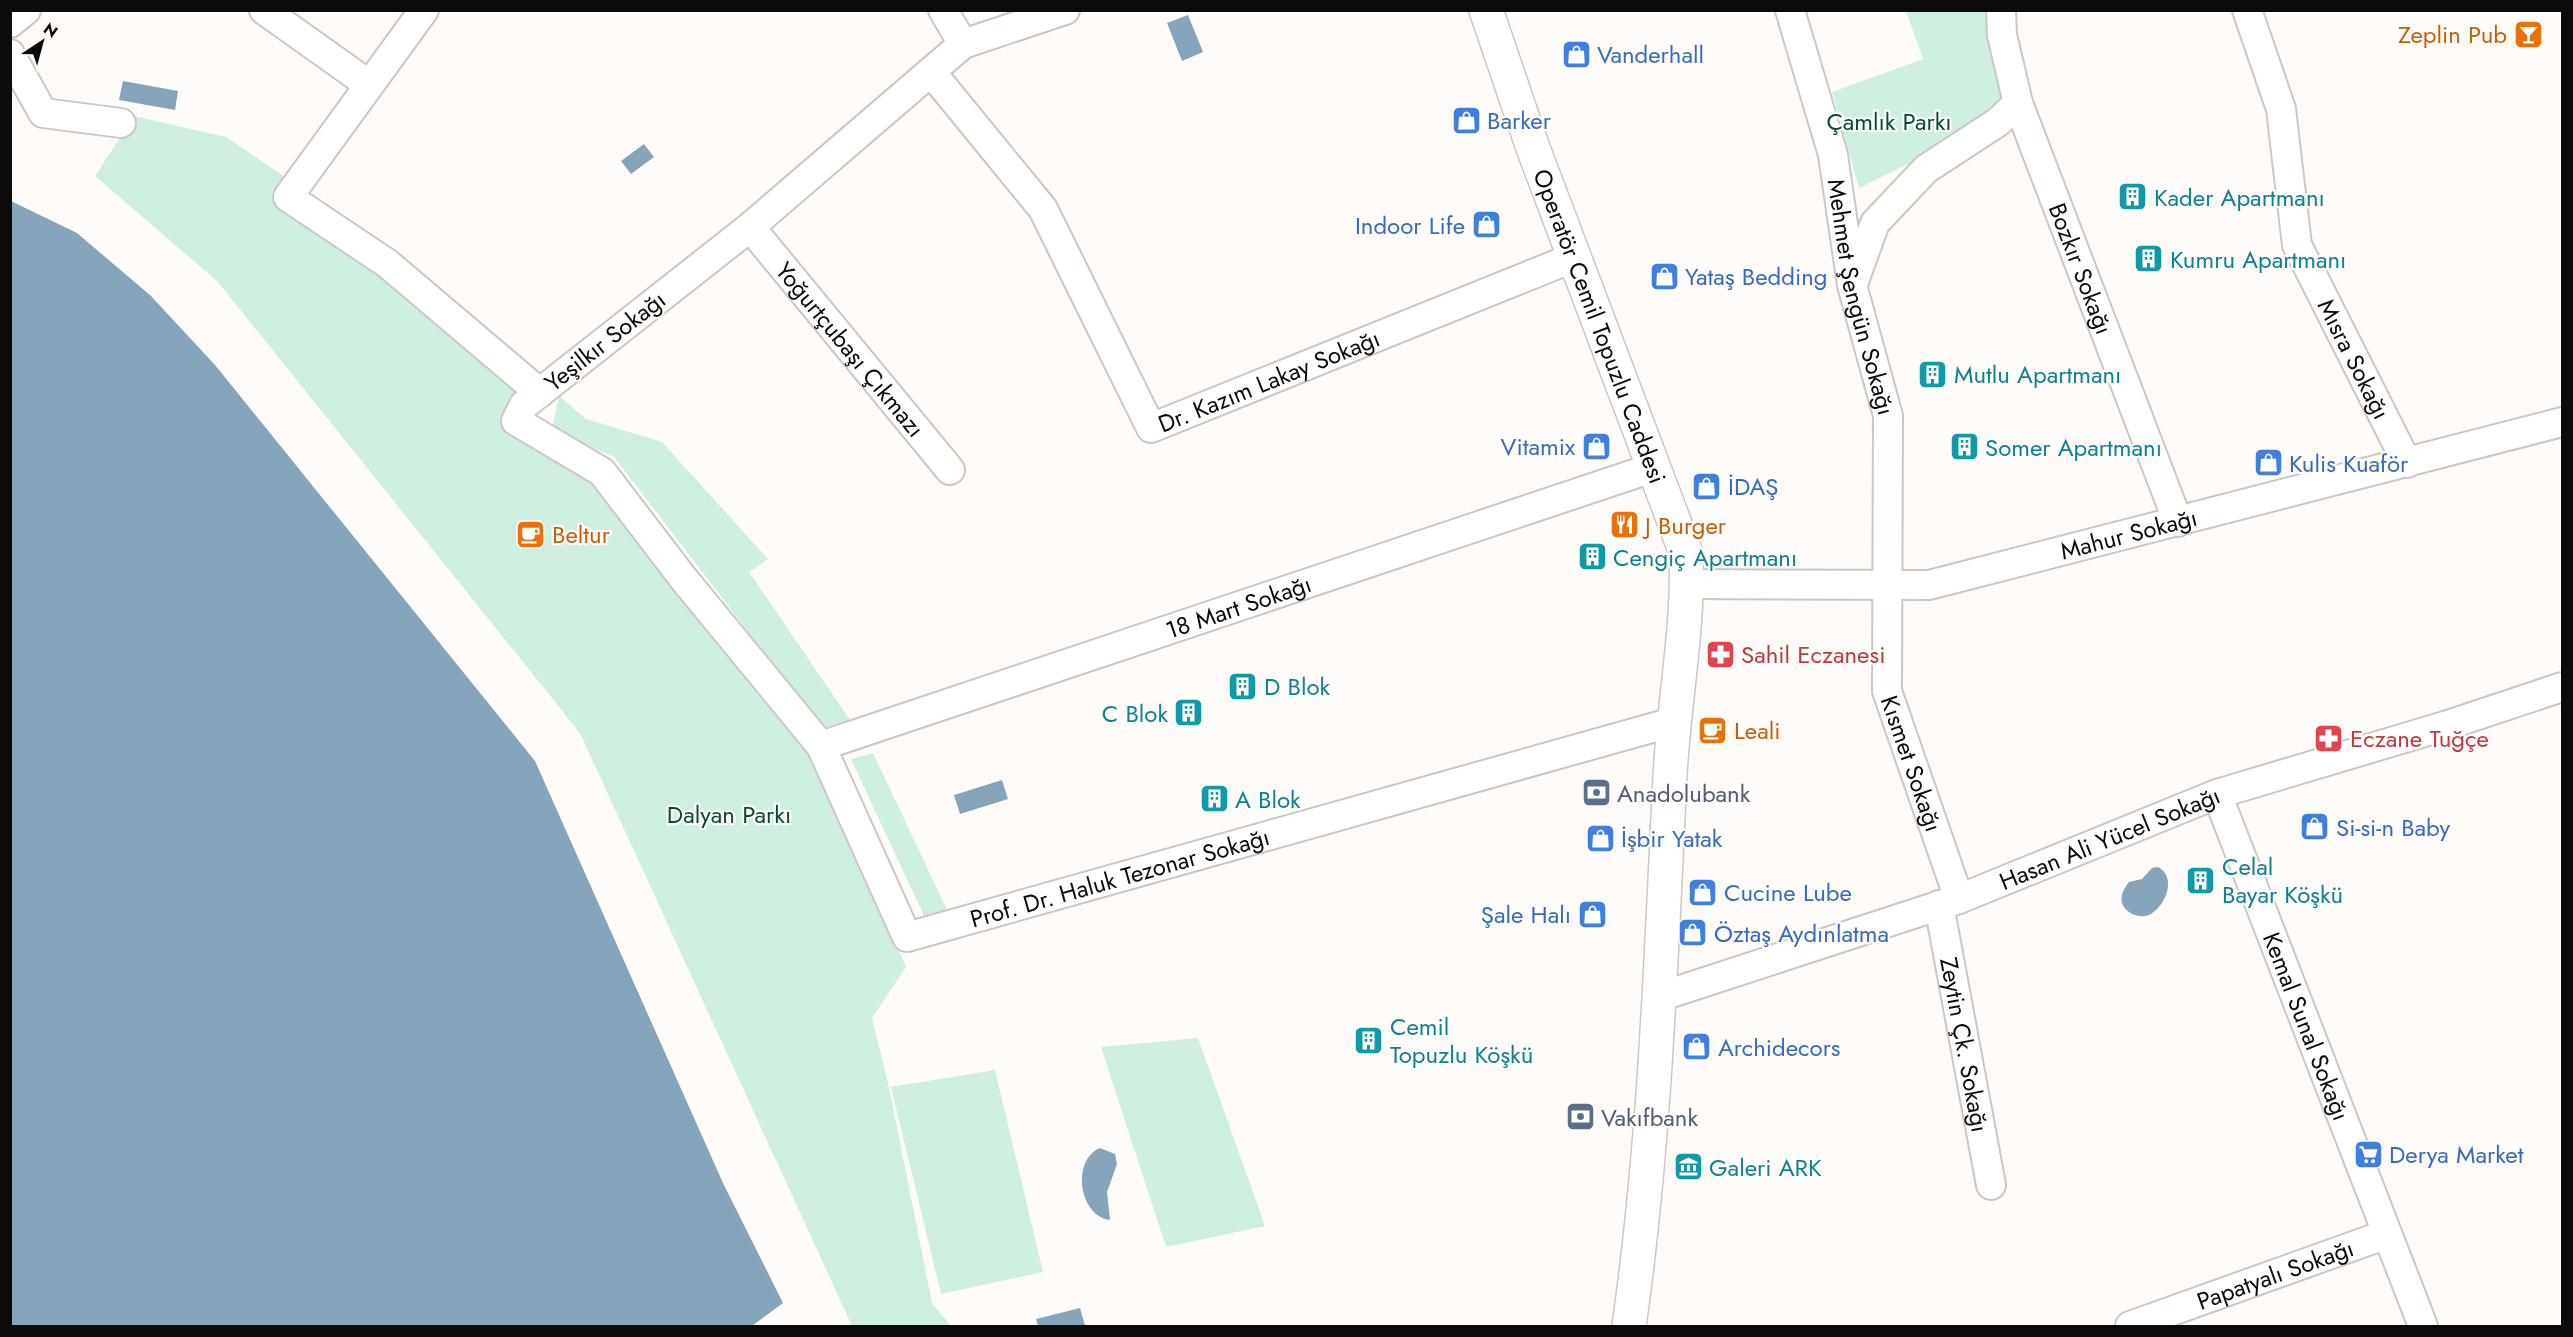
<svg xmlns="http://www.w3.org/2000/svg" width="2573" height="1337" font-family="Jost,sans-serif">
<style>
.green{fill:#ceefdf}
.water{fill:#86a5bb}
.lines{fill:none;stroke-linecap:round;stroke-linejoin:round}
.minor-casing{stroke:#cec7c1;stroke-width:32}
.major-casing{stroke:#cec7c1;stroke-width:36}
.minor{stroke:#fff;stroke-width:28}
.major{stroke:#fff;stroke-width:33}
.labels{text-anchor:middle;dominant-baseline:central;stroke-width:4.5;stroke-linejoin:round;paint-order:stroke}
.food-label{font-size:24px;fill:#c56008;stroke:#fefbf9;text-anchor:start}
.shop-label{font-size:24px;fill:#366cbe;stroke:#fefbf9;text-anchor:start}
.park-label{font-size:24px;fill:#044c34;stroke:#fefbf9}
.culture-label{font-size:24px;fill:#0d838f;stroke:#fefbf9;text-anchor:start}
.street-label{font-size:24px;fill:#0d0b09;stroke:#fefbf9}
.health-label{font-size:24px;fill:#be3a42;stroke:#fefbf9;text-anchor:start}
.service-label{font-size:24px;fill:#4e5e75;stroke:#fefbf9;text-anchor:start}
</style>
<rect width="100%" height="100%" fill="#fefbf9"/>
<!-- green -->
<g class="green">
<path d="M1906,11H1995L2011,96L1967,135L1859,188L1832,92L1923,59Z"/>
<path d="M134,116L226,137L363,230L537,378L504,409L506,422L589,472L817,760L906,967L872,1018L888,1083L932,1303L951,1326H852L580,733L217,281L95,176Z"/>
<path d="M559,396L586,419L662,442L768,559L749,572L850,720L822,728L614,457L552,430Z"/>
<path d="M873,753L949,914L926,920L851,759Z"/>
<path d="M1198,1038L1265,1226L1166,1247L1101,1047Z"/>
<path d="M995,1070L1043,1272L941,1294L891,1087Z"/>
</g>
<!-- water -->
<g class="water">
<path d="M1188,15L1203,52L1182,61L1167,23Z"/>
<path d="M123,81L178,91L175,110L119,100Z"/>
<path d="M644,144L654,157L631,174L621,161Z"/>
<path d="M11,201L77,233L151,296L215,365L535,761L723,1183L783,1303L752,1326H11Z"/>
<path d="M1002,780L1008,799L960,814L954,795Z"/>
<path d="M2158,867C2177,877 2166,905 2151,914C2138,921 2118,910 2122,895C2123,890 2126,886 2129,882L2142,879L2152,868Z"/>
<path d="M1100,1148L1115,1154L1117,1164L1107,1192L1110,1220C1079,1216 1071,1160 1100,1148Z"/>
<path d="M1080,1308L1085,1326H1038L1036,1319Z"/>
</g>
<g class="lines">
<defs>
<g id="minor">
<path d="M264,10L368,84"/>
<path d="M424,10L288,197L388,264L540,393"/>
<path d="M943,10L963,44"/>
<path id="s1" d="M1065,10L963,44L750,227L524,405L516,421L602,472L683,578L821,746L907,937L1673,722"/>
<path id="s2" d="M1790,10L1833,155L1852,285L1888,416L1887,691L1959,899"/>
<path id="s3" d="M2001,10L2002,35L2018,103L2178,522"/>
<path id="s4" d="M2247,10L2281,109L2297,245L2407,463"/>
<path d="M10,23L26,10"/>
<path d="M10,54L43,113L121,123"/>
<path id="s5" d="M931,72L1043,209L1151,428L1575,257"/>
<path id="s6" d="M750,227L950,470"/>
<path d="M1854,281L1875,223L1926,169L1998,122L2018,103"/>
<path id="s7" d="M1687,584L1929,585L2562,422"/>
<path id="s8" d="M821,746L1655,467"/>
<path id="s9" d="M2217,794L2423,1326"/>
<path id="s10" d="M1939,905L1991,1185"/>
<path id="s11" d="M1659,997L1959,899L2217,794L2448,725L2562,687"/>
<path id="s12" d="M2130,1326L2387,1234"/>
</g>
<g id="major">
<path id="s13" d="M1486,10L1533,148L1686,553C1689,627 1674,701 1670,775C1661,959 1655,1144 1629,1326"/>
</g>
</defs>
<!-- minor casing -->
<use href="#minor" class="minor-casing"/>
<!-- major casing -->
<use href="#major" class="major-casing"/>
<!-- minor -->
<use href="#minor" class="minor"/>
<!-- major -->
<use href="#major" class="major"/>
</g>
<!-- icons -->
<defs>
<symbol id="bar-square" viewBox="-11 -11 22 22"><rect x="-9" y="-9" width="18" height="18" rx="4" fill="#e8710a" stroke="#fefbf9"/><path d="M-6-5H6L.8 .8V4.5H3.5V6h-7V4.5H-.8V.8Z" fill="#fff"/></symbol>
<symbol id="shop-square" viewBox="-11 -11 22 22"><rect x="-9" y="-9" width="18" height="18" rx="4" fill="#3f7fe0" stroke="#fefbf9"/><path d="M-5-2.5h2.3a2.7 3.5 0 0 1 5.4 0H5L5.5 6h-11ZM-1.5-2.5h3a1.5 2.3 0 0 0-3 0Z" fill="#fff"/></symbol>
<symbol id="building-square" viewBox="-11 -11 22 22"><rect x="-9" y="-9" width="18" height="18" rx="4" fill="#0f9aa8" stroke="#fefbf9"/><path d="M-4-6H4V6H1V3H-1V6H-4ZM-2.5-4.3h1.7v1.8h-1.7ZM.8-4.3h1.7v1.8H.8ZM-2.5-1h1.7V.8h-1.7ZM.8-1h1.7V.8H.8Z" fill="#fff"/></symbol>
<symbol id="restaurant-square" viewBox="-11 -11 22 22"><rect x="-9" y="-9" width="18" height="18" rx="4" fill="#e8710a" stroke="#fefbf9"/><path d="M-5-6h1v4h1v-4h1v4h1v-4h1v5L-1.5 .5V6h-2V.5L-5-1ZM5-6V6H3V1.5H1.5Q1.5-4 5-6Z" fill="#fff"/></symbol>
<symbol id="cafe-square" viewBox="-11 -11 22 22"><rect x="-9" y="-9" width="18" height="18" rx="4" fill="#e8710a" stroke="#fefbf9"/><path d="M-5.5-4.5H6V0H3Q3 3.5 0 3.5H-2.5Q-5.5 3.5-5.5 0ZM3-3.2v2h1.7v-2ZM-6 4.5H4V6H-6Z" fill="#fff"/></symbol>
<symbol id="pharmacy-square" viewBox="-11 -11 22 22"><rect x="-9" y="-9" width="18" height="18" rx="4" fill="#e0444e" stroke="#fefbf9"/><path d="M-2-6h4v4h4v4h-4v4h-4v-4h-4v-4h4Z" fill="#fff"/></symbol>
<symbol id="bank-square" viewBox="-11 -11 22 22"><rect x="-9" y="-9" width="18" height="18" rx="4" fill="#5c6f8a" stroke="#fefbf9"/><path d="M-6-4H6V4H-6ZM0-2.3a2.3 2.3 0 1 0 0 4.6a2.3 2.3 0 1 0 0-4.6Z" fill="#fff"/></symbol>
<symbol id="supermarket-square" viewBox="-11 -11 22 22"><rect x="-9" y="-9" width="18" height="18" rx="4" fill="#3f7fe0" stroke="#fefbf9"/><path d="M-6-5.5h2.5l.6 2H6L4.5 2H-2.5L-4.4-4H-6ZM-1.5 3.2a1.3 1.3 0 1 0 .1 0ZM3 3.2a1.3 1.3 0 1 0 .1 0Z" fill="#fff"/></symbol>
<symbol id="museum-square" viewBox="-11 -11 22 22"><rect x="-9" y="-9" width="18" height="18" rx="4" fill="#0f9aa8" stroke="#fefbf9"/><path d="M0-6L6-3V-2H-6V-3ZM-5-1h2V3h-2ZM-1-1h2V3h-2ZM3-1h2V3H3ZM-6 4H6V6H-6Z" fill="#fff"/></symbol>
</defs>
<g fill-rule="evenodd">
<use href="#bar-square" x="2512" y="18" width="33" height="33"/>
<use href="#shop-square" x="1560" y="38" width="33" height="33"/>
<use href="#shop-square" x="1450" y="104" width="33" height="33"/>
<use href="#building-square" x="2116" y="180" width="33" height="33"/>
<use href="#shop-square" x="1470" y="208" width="33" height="33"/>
<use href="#building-square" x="2132" y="242" width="33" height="33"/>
<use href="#shop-square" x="1648" y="260" width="33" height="33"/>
<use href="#building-square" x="1916" y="358" width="33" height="33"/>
<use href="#shop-square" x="1580" y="430" width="33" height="33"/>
<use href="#building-square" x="1948" y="430" width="33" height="33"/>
<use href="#shop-square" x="2252" y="446" width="33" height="33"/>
<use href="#shop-square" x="1690" y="470" width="33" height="33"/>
<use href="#restaurant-square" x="1608" y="508" width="33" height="33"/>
<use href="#cafe-square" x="514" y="518" width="33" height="33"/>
<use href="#building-square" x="1576" y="540" width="33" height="33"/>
<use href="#pharmacy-square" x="1704" y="638" width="33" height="33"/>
<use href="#building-square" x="1226" y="670" width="33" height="33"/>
<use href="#building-square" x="1172" y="696" width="33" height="33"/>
<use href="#cafe-square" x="1696" y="714" width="33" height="33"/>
<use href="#pharmacy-square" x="2312" y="722" width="33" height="33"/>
<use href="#bank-square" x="1580" y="776" width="33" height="33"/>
<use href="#building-square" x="1198" y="782" width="33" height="33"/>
<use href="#shop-square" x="2298" y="810" width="33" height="33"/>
<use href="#shop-square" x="1584" y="822" width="33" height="33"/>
<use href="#building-square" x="2184" y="864" width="33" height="33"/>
<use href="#shop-square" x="1686" y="876" width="33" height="33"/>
<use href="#shop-square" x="1576" y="898" width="33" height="33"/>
<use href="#shop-square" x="1676" y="916" width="33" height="33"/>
<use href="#building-square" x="1352" y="1024" width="33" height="33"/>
<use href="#shop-square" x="1680" y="1030" width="33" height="33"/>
<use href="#bank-square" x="1564" y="1100" width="33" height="33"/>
<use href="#supermarket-square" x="2352" y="1138" width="33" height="33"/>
<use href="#museum-square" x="1672" y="1150" width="33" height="33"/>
</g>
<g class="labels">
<!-- food labels -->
<g class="food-label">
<text x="2507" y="34" text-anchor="end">Zeplin Pub</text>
<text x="1645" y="525">J Burger</text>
<text x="552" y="534">Beltur</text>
<text x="1734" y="730">Leali</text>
</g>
<!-- shop labels -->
<g class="shop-label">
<text x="1597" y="54">Vanderhall</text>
<text x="1487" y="120">Barker</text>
<text x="1465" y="225" text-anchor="end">Indoor Life</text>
<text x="1685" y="276">Yataş Bedding</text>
<text x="1575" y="446" text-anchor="end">Vitamix</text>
<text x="2289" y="463">Kulis Kuaför</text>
<text x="1728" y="486">İDAŞ</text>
<text x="2336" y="827">Si-si-n Baby</text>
<text x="1621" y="838">İşbir Yatak</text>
<text x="1724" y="892">Cucine Lube</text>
<text x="1571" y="914" text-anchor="end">Şale Halı</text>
<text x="1714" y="933">Öztaş Aydınlatma</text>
<text x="1718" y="1047">Archidecors</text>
<text x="2389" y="1154">Derya Market</text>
</g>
<!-- park labels -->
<g class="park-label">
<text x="1889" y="121">Çamlık Parkı</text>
<text x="729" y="814">Dalyan Parkı</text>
</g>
<!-- culture labels -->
<g class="culture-label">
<text x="2154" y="197">Kader Apartmanı</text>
<text x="2170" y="259">Kumru Apartmanı</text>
<text x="1954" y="374">Mutlu Apartmanı</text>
<text x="1985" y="447">Somer Apartmanı</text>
<text x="1613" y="557">Cengiç Apartmanı</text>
<text x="1264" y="686">D Blok</text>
<text x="1168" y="713" text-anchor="end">C Blok</text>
<text x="1235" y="799">A Blok</text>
<text x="2222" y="866">Celal<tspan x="2222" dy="28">Bayar Köşkü</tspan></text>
<text x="1390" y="1026">Cemil<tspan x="1390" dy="28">Topuzlu Köşkü</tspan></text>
<text x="1709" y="1167">Galeri ARK</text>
</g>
<!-- street labels -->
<g class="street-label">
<text stroke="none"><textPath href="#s3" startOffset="272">Bozkır Sokağı</textPath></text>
<text stroke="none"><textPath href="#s2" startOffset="296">Mehmet Şengün Sokağı</textPath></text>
<text stroke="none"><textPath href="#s13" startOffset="336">Operatör Cemil Topuzlu Caddesi</textPath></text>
<text transform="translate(605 341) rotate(-38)">Yeşilkır Sokağı</text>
<text stroke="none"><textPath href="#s6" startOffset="158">Yoğurtçubaşı Çıkmazı</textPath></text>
<text stroke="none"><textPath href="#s4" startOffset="369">Mısra Sokağı</textPath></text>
<text stroke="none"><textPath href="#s5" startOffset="548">Dr. Kazım Lakay Sokağı</textPath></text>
<text stroke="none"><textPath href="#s7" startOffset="448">Mahur Sokağı</textPath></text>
<text stroke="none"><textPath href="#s8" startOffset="440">18 Mart Sokağı</textPath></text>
<text stroke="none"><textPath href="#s2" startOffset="770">Kısmet Sokağı</textPath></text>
<text stroke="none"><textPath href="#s11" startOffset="478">Hasan Ali Yücel Sokağı</textPath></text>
<text stroke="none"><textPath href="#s1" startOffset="1575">Prof. Dr. Haluk Tezonar Sokağı</textPath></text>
<text stroke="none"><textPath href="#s9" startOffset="249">Kemal Sunal Sokağı</textPath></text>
<text stroke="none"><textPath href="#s10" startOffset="142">Zeytin Çk. Sokağı</textPath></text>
<text stroke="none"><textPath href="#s12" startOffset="154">Papatyalı Sokağı</textPath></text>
</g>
<!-- health labels -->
<g class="health-label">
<text x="1741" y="654">Sahil Eczanesi</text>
<text x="2350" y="738">Eczane Tuğçe</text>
</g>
<!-- service labels -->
<g class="service-label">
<text x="1617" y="793">Anadolubank</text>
<text x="1601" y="1117">Vakıfbank</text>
</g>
</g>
<!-- border -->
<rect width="2573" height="1337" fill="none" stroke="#0d0b09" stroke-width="24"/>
<!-- north arrow -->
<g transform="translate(42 42) rotate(36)" stroke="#fefbf9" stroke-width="4.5" paint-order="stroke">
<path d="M0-4.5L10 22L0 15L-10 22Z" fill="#0d0b09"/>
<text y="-9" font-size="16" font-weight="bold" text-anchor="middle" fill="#0d0b09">N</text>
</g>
</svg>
